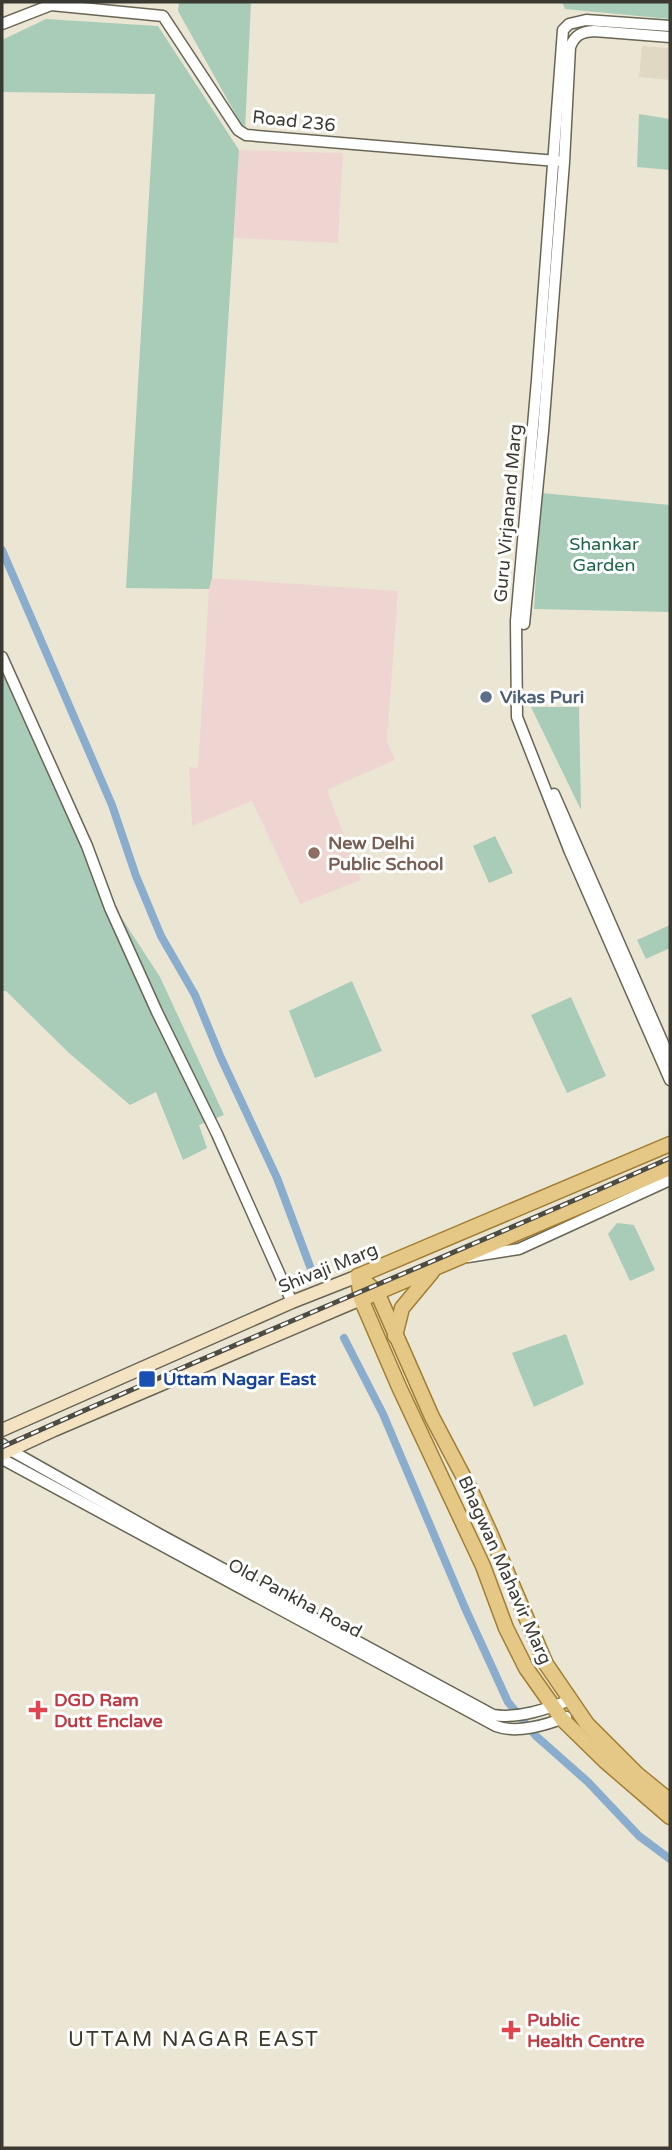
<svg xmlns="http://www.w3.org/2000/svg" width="672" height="2150" font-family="'Varela Round',sans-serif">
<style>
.commercial{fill:#e1d8c3}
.education{fill:#efd5d1}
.green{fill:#a8ccb8}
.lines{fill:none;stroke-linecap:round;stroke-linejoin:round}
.canal{stroke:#8badcd;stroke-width:8}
.tertiary-casing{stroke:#696555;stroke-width:13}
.secondary-casing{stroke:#696555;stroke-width:15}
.primary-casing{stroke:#a07e34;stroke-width:17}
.tertiary{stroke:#fff;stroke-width:10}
.secondary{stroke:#f3e3c2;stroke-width:12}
.primary{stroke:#e6c886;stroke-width:14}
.rail-casing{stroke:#4d4c43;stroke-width:5}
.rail{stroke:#fff;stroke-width:2.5;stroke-dasharray:8;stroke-linecap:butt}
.service-dot{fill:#5c6f8a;stroke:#fff;stroke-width:2.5}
.education-dot{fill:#8d6e63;stroke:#fff;stroke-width:2.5}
.transit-dot{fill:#1a4fb4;stroke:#fff;stroke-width:2.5}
.health-dot{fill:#e0444e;stroke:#fff;stroke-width:2.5}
.labels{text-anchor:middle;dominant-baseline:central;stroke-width:6;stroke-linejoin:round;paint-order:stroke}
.street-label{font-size:18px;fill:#3b3a32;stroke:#fff}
.park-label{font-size:18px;fill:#1a6747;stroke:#fff}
.service-label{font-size:18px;font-weight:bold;fill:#4e5e75;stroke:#fff;text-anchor:start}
.education-label{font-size:18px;font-weight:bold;fill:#785e54;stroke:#fff;text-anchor:start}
.transit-label{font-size:18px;font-weight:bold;fill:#164399;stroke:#fff;text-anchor:start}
.health-label{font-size:18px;font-weight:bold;fill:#be3a42;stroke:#fff;text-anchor:start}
.quarter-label{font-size:21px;letter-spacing:2px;fill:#3b3829;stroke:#fff}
</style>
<rect width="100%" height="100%" fill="#ebe6d4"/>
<!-- commercial -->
<path class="commercial" d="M642,46L670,48V80L639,77Z"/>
<!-- education -->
<g class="education">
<path d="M239,150L343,153L338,243L234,238Z"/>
<path d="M212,578L398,591L387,741L395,760L327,790L361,880L300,904L252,801L192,826L189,767L198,768L209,589Z"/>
</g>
<!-- green -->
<g class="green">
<path d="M179,2H251L245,131L178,11Z"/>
<path d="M562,2H670V19L565,9Z"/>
<path d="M46,19L158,26L239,150L212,578L209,589L126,588L155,94L2,92V40Z"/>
<path d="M639,114L670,119V170L637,167Z"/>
<path d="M541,493L670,505V612L534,609Z"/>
<path d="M2,672L34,736L93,874L160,977L224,1115L199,1125L207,1148L183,1160L156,1092L130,1105L69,1053L6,991H2Z"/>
<path d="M531,707H579L581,810Z"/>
<path d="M495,836L513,873L489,883L473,846Z"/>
<path d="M670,925V948L646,959L637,940Z"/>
<path d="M352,981L382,1051L315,1078L289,1011Z"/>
<path d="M571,997L606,1076L567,1093L531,1015Z"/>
<path d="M617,1223L634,1225L655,1270L630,1281L608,1234Z"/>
<path d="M566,1334L584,1384L534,1407L512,1353Z"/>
</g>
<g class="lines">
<!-- canal -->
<g class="canal">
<path d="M2,550L112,805L136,876L161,936L195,995L221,1058L277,1178L311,1269"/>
<path d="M344,1338L383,1414L465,1608L508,1702L536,1736L588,1782L639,1836L670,1859"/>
</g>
<defs>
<g id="tertiary">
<path d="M2,24L51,5L163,16L238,130L246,135L557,161"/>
<path d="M670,26L586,20L569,24L563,30L537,380L516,621L517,717L570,852L670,1080"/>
<path d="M524,624L543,431L564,162L570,47C575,35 581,32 594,31L670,37"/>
<path d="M2,657L87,846L110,908L157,1012L217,1134L292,1302"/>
<path d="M554,794L670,1059"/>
<path d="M468,1257L519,1249L670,1180"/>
<path d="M2,1444L10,1450L159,1534L493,1715C518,1719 547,1709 570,1700"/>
<path d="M2,1459L496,1726C516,1734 547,1725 566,1717"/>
</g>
<g id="secondary">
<path d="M2,1430L292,1302L358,1276"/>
<path d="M2,1454L54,1430L361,1299"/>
</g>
<g id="primary">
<path d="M358,1276L361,1299L399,1387L483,1566L506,1628L526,1668L562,1719L605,1761L670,1817"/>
<path d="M358,1276L377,1292L432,1417L470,1489L491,1535L546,1664L587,1724L637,1774L670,1801"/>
<path d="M358,1276L670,1144"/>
<path d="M369,1296L670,1168"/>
<path d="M395,1336L402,1308L432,1272"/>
</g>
</defs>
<!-- tertiary casing -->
<use href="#tertiary" class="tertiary-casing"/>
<!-- secondary casing -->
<use href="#secondary" class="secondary-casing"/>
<!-- primary casing -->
<use href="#primary" class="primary-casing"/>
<!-- tertiary -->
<use href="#tertiary" class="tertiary"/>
<!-- secondary -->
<use href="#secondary" class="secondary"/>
<!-- primary -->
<use href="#primary" class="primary"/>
<defs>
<path id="rail" d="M2,1447C223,1347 449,1257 670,1158"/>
</defs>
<!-- rail casing -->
<use href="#rail" class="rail-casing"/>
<!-- rail -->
<use href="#rail" class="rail"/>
</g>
<!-- markers -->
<circle class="service-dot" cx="486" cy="697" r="7"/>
<circle class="education-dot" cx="314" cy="853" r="7"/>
<rect class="transit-dot" x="138" y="1370" width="18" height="18" rx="3.5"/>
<g class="health-dot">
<path d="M34.5 1699.5h7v7h7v7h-7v7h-7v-7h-7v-7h7z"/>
<path d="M507.5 2019.5h7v7h7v7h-7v7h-7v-7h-7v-7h7z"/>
</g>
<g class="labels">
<!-- street labels -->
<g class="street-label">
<text transform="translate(294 121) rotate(6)">Road 236</text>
<text transform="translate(508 513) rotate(-85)">Guru Virjanand Marg</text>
<text transform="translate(328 1268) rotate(-22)">Shivaji Marg</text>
<text transform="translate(505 1570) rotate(66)">Bhagwan Mahavir Marg</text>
<text transform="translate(295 1598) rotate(28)">Old Pankha Road</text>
</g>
<!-- park labels -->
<g class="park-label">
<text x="604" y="544">Shankar<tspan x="604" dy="21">Garden</tspan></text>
</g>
<!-- service labels -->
<g class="service-label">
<text x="500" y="697">Vikas Puri</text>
</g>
<!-- education labels -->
<g class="education-label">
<text x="328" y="843">New Delhi<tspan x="328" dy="21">Public School</tspan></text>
</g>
<!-- transit labels -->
<g class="transit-label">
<text x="163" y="1379">Uttam Nagar East</text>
</g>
<!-- health labels -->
<g class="health-label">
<text x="54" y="1700">DGD Ram<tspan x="54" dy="21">Dutt Enclave</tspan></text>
<text x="527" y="2020">Public<tspan x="527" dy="21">Health Centre</tspan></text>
</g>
<!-- quarter labels -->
<g class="quarter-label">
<text x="194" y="2039">UTTAM NAGAR EAST</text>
</g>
</g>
<!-- border -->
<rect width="672" height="2150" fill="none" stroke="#3b3a32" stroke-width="7"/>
</svg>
